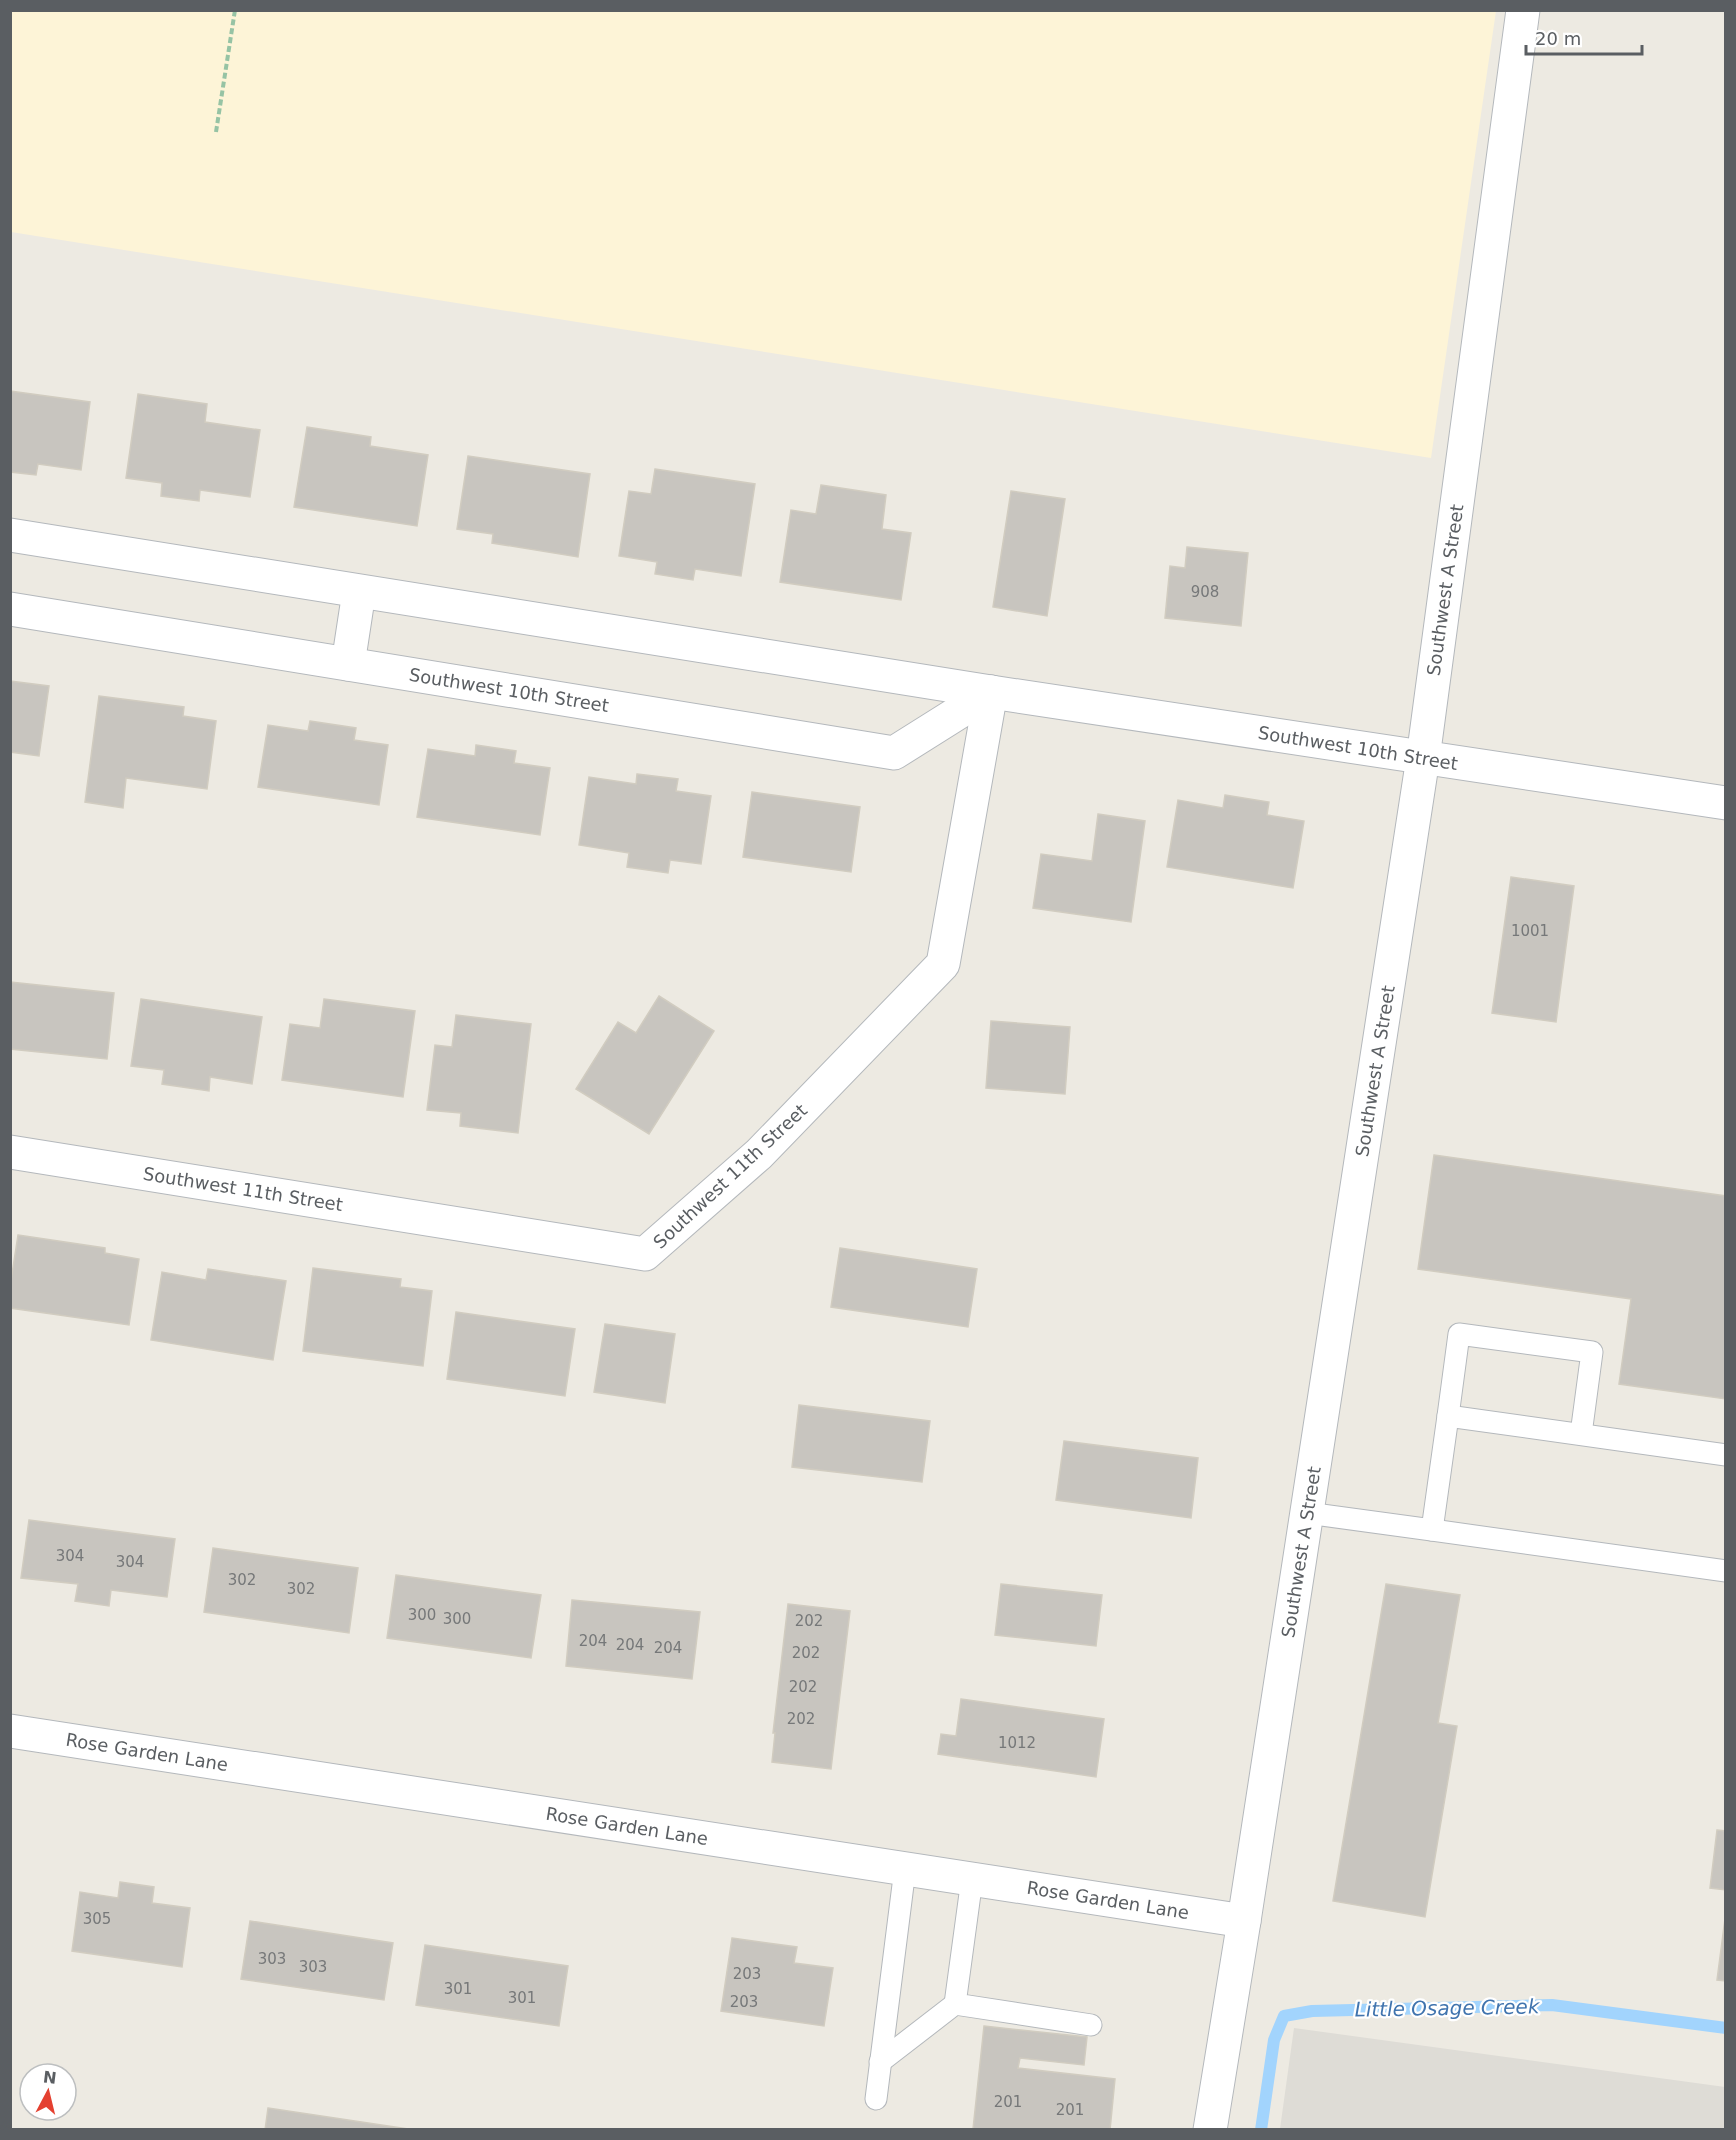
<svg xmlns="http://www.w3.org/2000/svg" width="1736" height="2140" font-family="'DejaVu Sans',sans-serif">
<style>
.commercial{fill:#fdf4d7}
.industrial{fill:#dedcd6}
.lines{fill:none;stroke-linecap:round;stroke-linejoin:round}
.stream{stroke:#a2d4fd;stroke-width:12}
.building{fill:#c8c5bf;stroke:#d1ccc0;stroke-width:1.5}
.service-casing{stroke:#b4b8bc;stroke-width:23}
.minor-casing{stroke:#b4b8bc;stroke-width:35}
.tertiary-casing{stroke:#b4b8bc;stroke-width:35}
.path{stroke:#96c3a4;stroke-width:4;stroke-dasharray:6 3;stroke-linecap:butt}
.service{stroke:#fff;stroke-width:21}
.minor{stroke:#fff;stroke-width:33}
.tertiary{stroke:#fff;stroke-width:33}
.labels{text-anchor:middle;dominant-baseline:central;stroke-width:4.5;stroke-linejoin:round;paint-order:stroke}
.number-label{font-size:15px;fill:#767879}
.street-label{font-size:18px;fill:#5a5e62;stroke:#fff}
.water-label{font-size:20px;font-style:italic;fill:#4074ae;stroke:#fff}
</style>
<rect width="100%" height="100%" fill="#edeae2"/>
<!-- commercial -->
<path class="commercial" d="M10,11H1496L1431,458L11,232Z"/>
<!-- industrial -->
<path class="industrial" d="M1294,2028L1725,2087V2129H1280Z"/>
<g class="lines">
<!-- stream -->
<path class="stream" d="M1261,2130L1274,2040L1284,2016L1312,2011L1552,2005L1726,2028"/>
</g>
<!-- building -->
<g class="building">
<path d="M10,391L90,402L81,470L38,464L36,475L10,472Z"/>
<path d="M138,394L207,404L205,422L260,430L250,497L200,490L199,501L161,496L162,483L126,478Z"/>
<path d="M307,427L371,437L370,446L428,455L417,526L294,507Z"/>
<path d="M468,456L590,474L578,557L492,543L493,534L457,529Z"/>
<path d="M655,469L755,484L741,576L695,569L693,580L655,574L657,562L619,556L629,491L651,494Z"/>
<path d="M821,485L886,495L882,529L911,533L901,600L780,582L791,510L816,514Z"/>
<path d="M1011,491L1065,499L1047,616L993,607Z"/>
<path d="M1187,547L1248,553L1241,626L1165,618L1170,566L1185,568Z"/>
<path d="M10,681L49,686L39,756L10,752Z"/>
<path d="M99,696L184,707L183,716L216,721L207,789L126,778L123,808L85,802Z"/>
<path d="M310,721L356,728L354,740L388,745L379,805L258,787L268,725L308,731Z"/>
<path d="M476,745L516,751L514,763L550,768L540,835L417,817L428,749L475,756Z"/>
<path d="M637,774L678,779L676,791L711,796L701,864L670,860L668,873L627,867L629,853L579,845L589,777L636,784Z"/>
<path d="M752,792L860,807L851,872L743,857Z"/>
<path d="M1225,795L1269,802L1267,815L1304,821L1293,888L1167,867L1178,800L1223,808Z"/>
<path d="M1098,814L1145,821L1131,922L1033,908L1041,854L1092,861Z"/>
<path d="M1511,877L1574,886L1556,1022L1492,1013Z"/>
<path d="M10,982L114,993L107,1059L10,1049Z"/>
<path d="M659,996L714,1031L649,1134L576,1089L618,1022L636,1033Z"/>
<path d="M141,999L262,1017L252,1084L210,1077L209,1091L162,1084L164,1070L131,1066Z"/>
<path d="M324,999L415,1011L403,1097L282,1080L290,1024L320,1028Z"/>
<path d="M456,1015L531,1024L518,1133L460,1126L461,1113L427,1110L435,1045L452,1047Z"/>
<path d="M991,1021L1070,1027L1065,1094L986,1088Z"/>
<path d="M1434,1155L1726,1196V1399L1619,1384L1631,1299L1418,1269Z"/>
<path d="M18,1235L105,1248V1253L139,1259L129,1325L10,1308V1287Z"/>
<path d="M840,1248L977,1269L968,1327L831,1307Z"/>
<path d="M313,1268L401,1279L400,1287L432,1291L423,1366L303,1351Z"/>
<path d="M208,1269L286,1281L273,1360L151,1340L162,1272L206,1280Z"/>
<path d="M456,1312L575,1329L565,1396L447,1379Z"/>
<path d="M605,1324L675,1334L665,1403L594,1392Z"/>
<path d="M799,1405L930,1421L922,1482L792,1467Z"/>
<path d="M1064,1441L1198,1458L1191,1518L1056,1500Z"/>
<path d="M29,1520L175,1539L167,1597L111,1590L109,1606L75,1601L78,1584L21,1578Z"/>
<path d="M213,1548L358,1568L349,1633L204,1612Z"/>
<path d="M396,1575L541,1595L531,1658L387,1638Z"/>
<path d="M1001,1584L1102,1595L1096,1646L995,1635Z"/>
<path d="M1386,1584L1460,1595L1438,1723L1457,1726L1425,1917L1333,1901Z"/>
<path d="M572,1600L700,1612L692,1679L566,1666Z"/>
<path d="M788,1604L850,1611L831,1769L772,1762L775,1733H773Z"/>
<path d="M961,1699L1104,1719L1096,1777L938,1754L941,1734L956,1736Z"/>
<path d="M1717,1830L1726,1831V1890L1710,1888Z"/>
<path d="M120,1882L154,1887L152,1903L190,1908L182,1967L72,1951L80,1892L118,1898Z"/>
<path d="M1726,1911V1981L1717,1980Z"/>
<path d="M250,1921L393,1943L384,2000L241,1979Z"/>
<path d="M732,1938L797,1947L794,1963L833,1968L824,2026L721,2011Z"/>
<path d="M425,1945L568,1966L559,2026L416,2005Z"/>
<path d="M984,2026L1087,2037L1084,2065L1020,2058L1018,2068L1115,2079L1110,2130L973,2129Z"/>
<path d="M268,2108L415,2130H265Z"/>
</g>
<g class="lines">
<defs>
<g id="service">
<path d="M1448,1416L1459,1334L1592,1352L1581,1434"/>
<path d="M1307,1513L1432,1530L1448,1416L1726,1455"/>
<path d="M1432,1530L1726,1571"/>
<path d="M972,1879L955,2004L1091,2025"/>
<path d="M880,2062L955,2004"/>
<path d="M876,2099L905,1869"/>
</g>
<g id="minor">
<path d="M10,535L991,692L1726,803"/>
<path d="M10,609L894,753L991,692"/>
<path d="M348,664L359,592"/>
<path d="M10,1152L645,1254L759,1154L943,964L991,692"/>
<path d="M10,1731L1244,1921"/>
</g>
<path id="tertiary" d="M1210,2130L1244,1921L1423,758L1523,10"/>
</defs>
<!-- service casing -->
<use href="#service" class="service-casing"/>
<!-- minor casing -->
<use href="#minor" class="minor-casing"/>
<!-- tertiary casing -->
<use href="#tertiary" class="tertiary-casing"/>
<!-- path -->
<path class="path" d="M216,132L235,10"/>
<!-- service -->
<use href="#service" class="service"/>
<!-- minor -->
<use href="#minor" class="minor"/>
<!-- tertiary -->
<use href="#tertiary" class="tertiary"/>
</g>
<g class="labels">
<!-- number labels -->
<g class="number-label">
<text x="1205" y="592">908</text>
<text x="1530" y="931">1001</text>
<text x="70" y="1556">304</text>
<text x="130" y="1562">304</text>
<text x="242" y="1580">302</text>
<text x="301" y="1589">302</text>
<text x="422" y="1615">300</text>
<text x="457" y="1619">300</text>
<text x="809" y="1621">202</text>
<text x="593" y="1641">204</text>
<text x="630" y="1645">204</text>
<text x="668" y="1648">204</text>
<text x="806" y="1653">202</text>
<text x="803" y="1687">202</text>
<text x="801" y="1719">202</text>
<text x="1017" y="1743">1012</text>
<text x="97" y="1919">305</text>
<text x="272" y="1959">303</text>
<text x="313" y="1967">303</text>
<text x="747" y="1974">203</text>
<text x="458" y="1989">301</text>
<text x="522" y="1998">301</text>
<text x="744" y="2002">203</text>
<text x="1008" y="2102">201</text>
<text x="1070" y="2110">201</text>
</g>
<!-- street labels -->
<g class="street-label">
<text transform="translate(1445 590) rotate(-82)">Southwest A Street</text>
<text transform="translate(509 690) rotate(9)">Southwest 10th Street</text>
<text transform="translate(1358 748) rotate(9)">Southwest 10th Street</text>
<text transform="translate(1375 1071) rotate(-81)">Southwest A Street</text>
<text transform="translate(730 1176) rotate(-43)">Southwest 11th Street</text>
<text transform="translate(243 1189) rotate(9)">Southwest 11th Street</text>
<text transform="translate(1301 1552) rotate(-81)">Southwest A Street</text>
<text transform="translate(147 1752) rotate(9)">Rose Garden Lane</text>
<text transform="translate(627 1826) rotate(9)">Rose Garden Lane</text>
<text transform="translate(1108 1900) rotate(9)">Rose Garden Lane</text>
</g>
<!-- water labels -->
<g class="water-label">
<text transform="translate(1447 2008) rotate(-1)">Little Osage Creek</text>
</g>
</g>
<!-- border -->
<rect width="1736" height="2140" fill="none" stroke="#5a5e62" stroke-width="24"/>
<!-- north arrow -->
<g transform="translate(48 2092) rotate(7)"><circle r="28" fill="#ffffff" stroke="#bdbfc0" stroke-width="1.5"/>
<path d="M0-4.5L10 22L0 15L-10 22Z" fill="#e44030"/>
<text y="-9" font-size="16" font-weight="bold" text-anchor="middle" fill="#5a5e62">N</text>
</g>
<!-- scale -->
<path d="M1526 45v9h116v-9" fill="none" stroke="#5a5e62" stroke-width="3"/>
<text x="1535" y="45" font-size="18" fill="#5a5e62" stroke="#ffffff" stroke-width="4.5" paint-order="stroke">20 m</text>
</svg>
